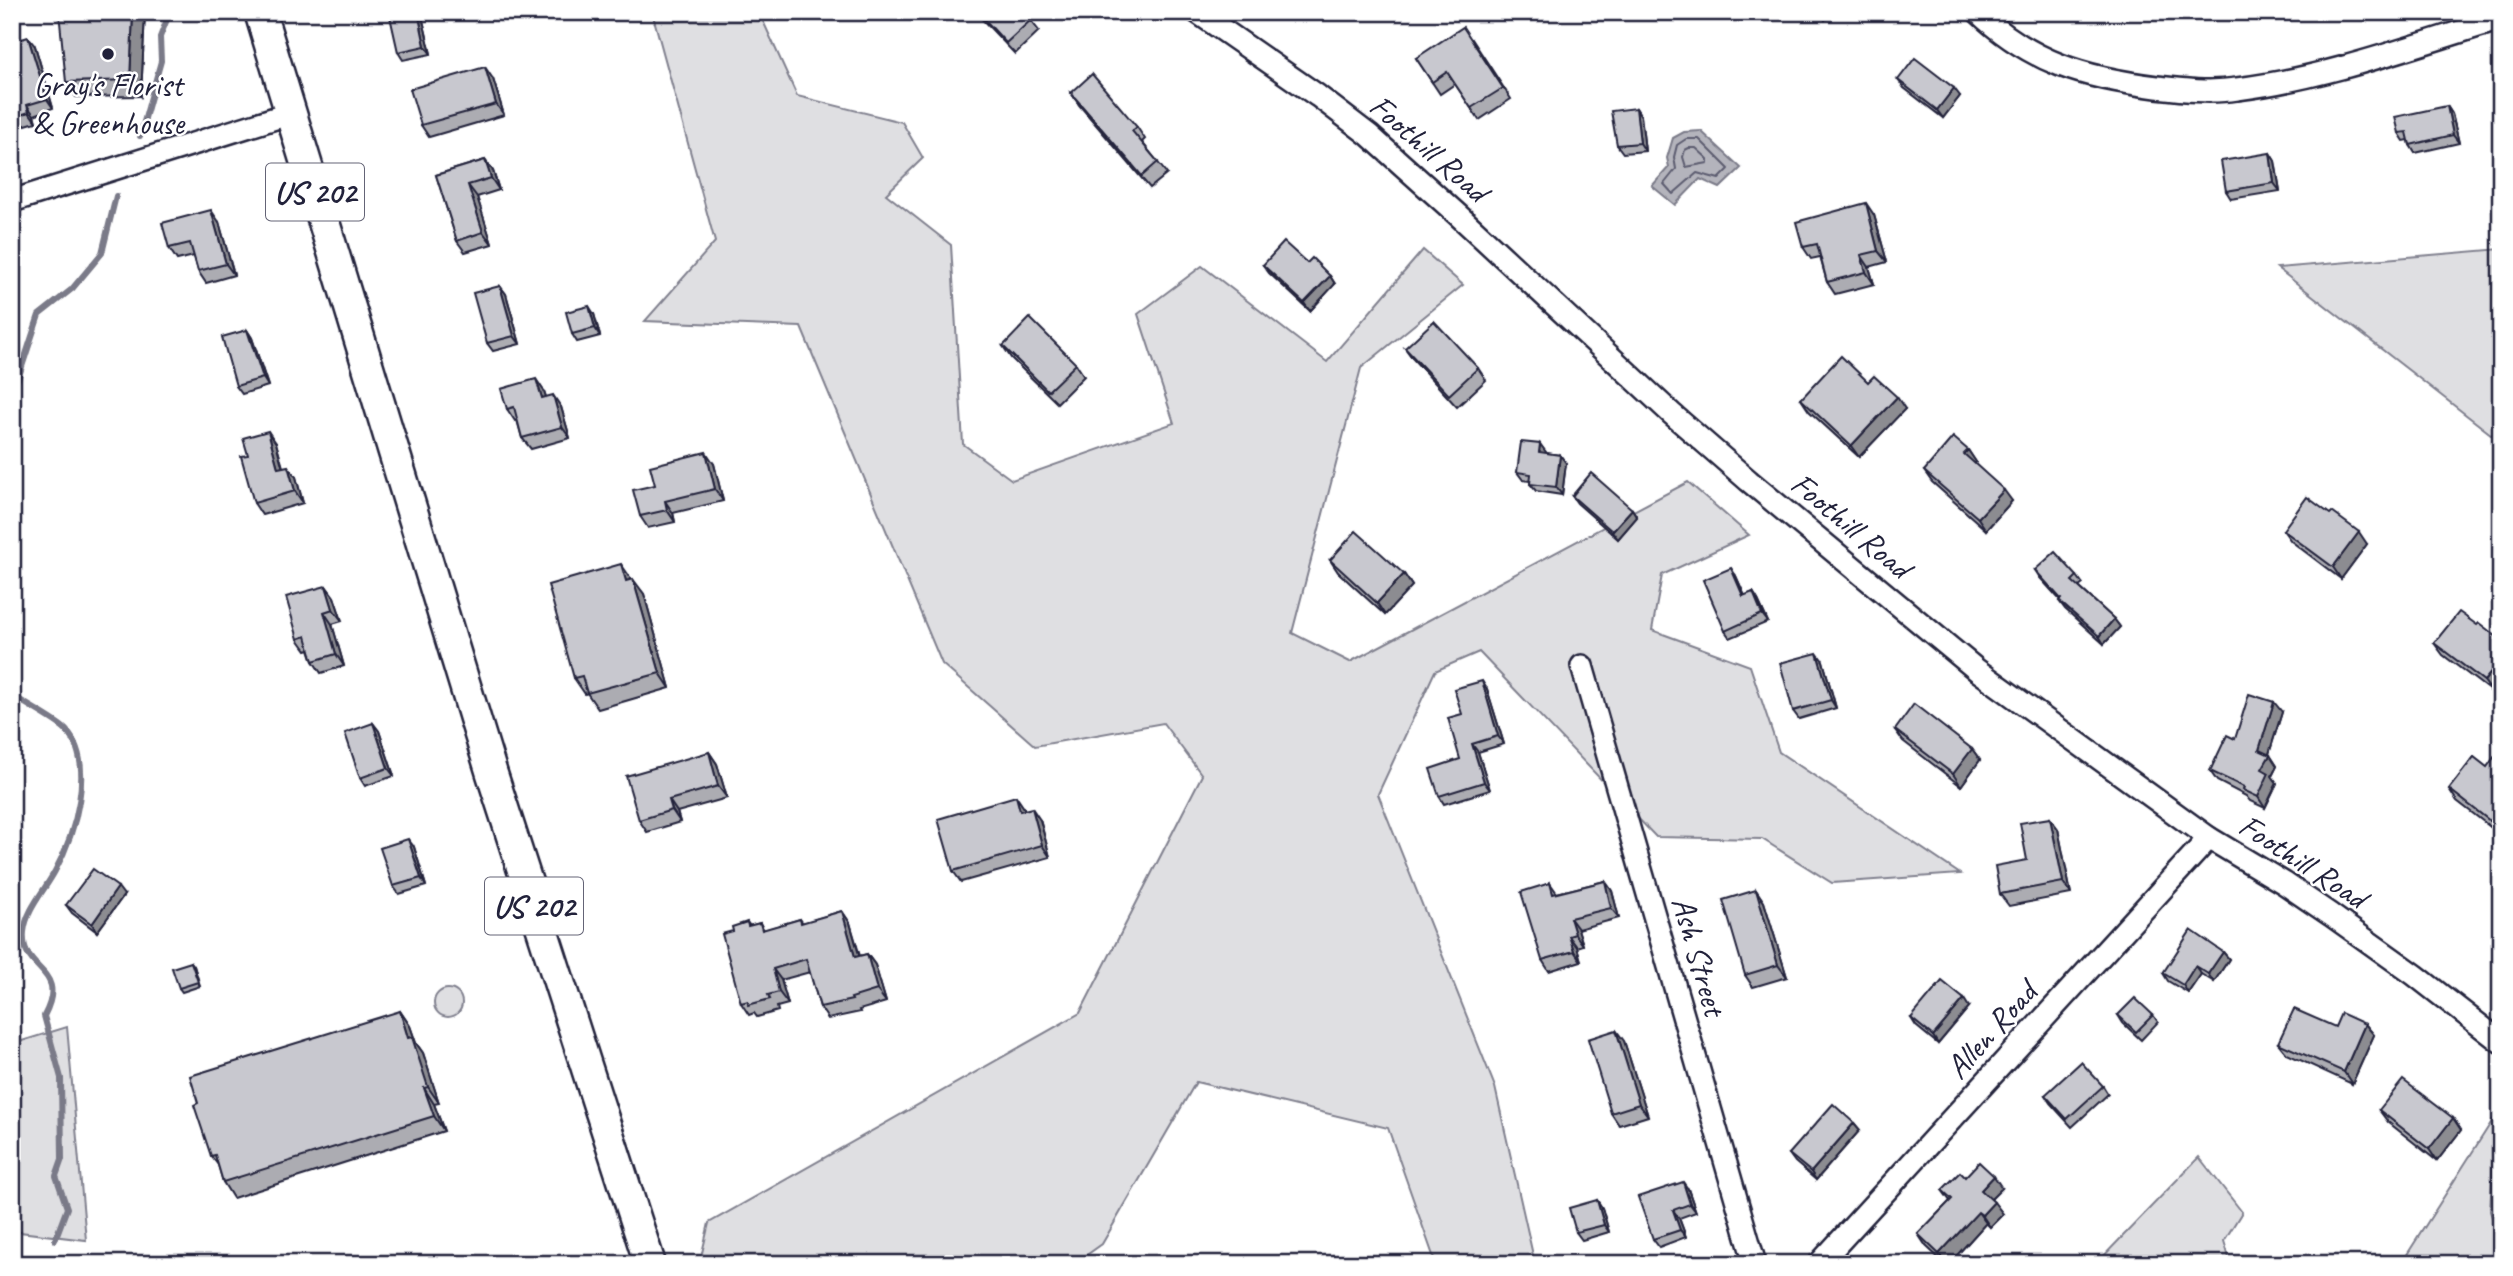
<svg xmlns="http://www.w3.org/2000/svg" width="2513" height="1276" font-family="Caveat,sans-serif">
<style>
.green{fill:#dfdfe2;stroke:#80808e;stroke-width:2}
.water{fill:#b4b4bc;stroke:#7a7a88;stroke-width:2}
.lines{fill:none;stroke-linecap:round;stroke-linejoin:round}
.shore{stroke:#5c5c6f;stroke-width:2}
.stream{stroke:#7a7a88;stroke-width:6}
.minor-casing{stroke:#22223b;stroke-width:26}
.highway-casing{stroke:#22223b;stroke-width:35}
.minor{stroke:#fff;stroke-width:21}
.highway{stroke:#fff;stroke-width:30}
.wall{fill:#acacb2;stroke:#22223b;stroke-width:2}
.shaded-wall{fill:#8c8c91;stroke:#22223b;stroke-width:2}
.building{fill:#c8c8cf;stroke:#22223b;stroke-width:2}
.poi-dot{fill:#22223b;stroke:#fff;stroke-width:2.5}
.labels{text-anchor:middle;dominant-baseline:central;stroke-width:5;stroke-linejoin:round;paint-order:stroke}
.shield{fill:#fff;stroke:#646476;stroke-width:2}
.shield-label{font-size:32px;font-weight:bold;fill:#22223b}
.poi-label{font-size:33px;fill:#22223b;stroke:#fff}
.street-label{font-size:33px;fill:#22223b;stroke:#fff}
</style>
<rect width="100%" height="100%" fill="#fff"/>
<filter id="ink" filterUnits="userSpaceOnUse"><feTurbulence type="fractalNoise" baseFrequency=".0143" numOctaves="2"/><feDisplacementMap in="SourceGraphic" scale="14" xChannelSelector="R" yChannelSelector="G"/><feConvolveMatrix kernelMatrix="1 2 1 2 8 2 1 2 1" color-interpolation-filters="sRGB"/></filter>
<g filter="url(#ink)">
<!-- green -->
<g class="green">
<path d="M652,12H759L797,96L902,122L923,158L886,194L951,245L963,444L1012,480L1174,423L1138,314L1202,266L1327,362L1423,250L1463,285L1361,368L1292,633L1350,662L1688,482L1749,535L1662,575L1652,630L1750,666L1779,752L1960,874L1832,883L1762,839L1656,837L1479,652L1435,671L1378,794L1495,1087L1535,1264H1436L1388,1128L1196,1082L1102,1244L1074,1264H705L702,1253L709,1223L1080,1013L1202,775L1163,723L1035,746L942,664L801,327L645,321L715,242Z"/>
<path d="M2501,249V442L2277,268Z"/>
<circle cx="448" cy="1003" r="14"/>
<path d="M67,1027L86,1240L12,1231V1044Z"/>
<path d="M2496,1115L2490,1211L2501,1244V1264H2401Z"/>
<path d="M2199,1157L2242,1212L2224,1241L2231,1264H2096Z"/>
</g>
<!-- water -->
<path class="water" d="M1701,131L1741,168L1720,188L1700,179L1675,205L1652,186L1669,167L1667,158L1673,138L1684,132Z"/>
<g class="lines">
<!-- shore -->
<g class="shore">
<path d="M1686,139H1699L1729,169L1719,179L1697,173L1673,194L1664,184L1676,169L1674,157L1677,145Z"/>
<path d="M1689,148H1696L1708,159V163L1686,167L1683,157L1685,150Z"/>
</g>
<!-- stream -->
<g class="stream">
<path d="M140,136L161,61L160,37L170,12"/>
<path d="M12,397L39,315L72,289L102,253L116,196"/>
<path d="M12,695C25,704 58,721 66,730C97,764 74,836 55,871C45,890 26,910 24,932C20,974 70,966 44,1016L61,1078L62,1159L56,1176L67,1208L55,1240"/>
</g>
<defs>
<g id="minor">
<path d="M1197,12L1318,96L1369,135L1458,215L1672,414L1749,481L1977,670L2209,838L2284,883L2331,915L2415,975L2501,1042"/>
<path d="M1978,12C2031,63 2086,78 2157,87C2183,90 2211,93 2237,89C2327,78 2415,45 2501,19"/>
<path d="M12,201L291,113"/>
<path d="M1582,666L1755,1264"/>
<path d="M1819,1264L2209,838"/>
</g>
<path id="highway" d="M260,12L492,774L650,1264"/>
</defs>
<!-- minor casing -->
<use href="#minor" class="minor-casing"/>
<!-- highway casing -->
<use href="#highway" class="highway-casing"/>
<!-- minor -->
<use href="#minor" class="minor"/>
<!-- highway -->
<use href="#highway" class="highway"/>
</g>
<!-- wall -->
<g class="wall">
<path d="M145,12L141,96L76,97L66,82Z"/>
<path d="M421,12L431,54L403,60L398,52Z"/>
<path d="M975,12H1024L1039,31L1015,54Z"/>
<path d="M1819,12H1835L1825,20Z"/>
<path d="M1472,39L1511,99L1479,120L1455,84L1440,94L1416,58Z"/>
<path d="M35,46L53,108L34,115L36,122L12,129V80L16,79Z"/>
<path d="M493,79L504,115L429,137L421,125Z"/>
<path d="M1898,80L1960,96L1943,118L1904,88Z"/>
<path d="M1071,93L1137,127L1145,139L1142,142L1167,174L1150,188L1079,105Z"/>
<path d="M2447,106L2452,114L2459,143L2415,153L2410,145L2409,140L2404,141L2399,133Z"/>
<path d="M1636,108L1641,116L1645,151L1623,153L1617,145Z"/>
<path d="M2270,153L2275,161L2280,191L2231,199L2226,191Z"/>
<path d="M485,160L493,171L499,190L477,197L492,244L465,252L457,241L436,175Z"/>
<path d="M1874,215L1887,262L1869,267L1874,284L1835,294L1827,282L1820,257L1811,259L1803,247Z"/>
<path d="M219,222L234,275L206,283L198,271L194,256L177,260L169,248Z"/>
<path d="M1307,263L1330,276L1335,284L1310,311L1269,273L1263,265Z"/>
<path d="M500,286L506,294L520,344L493,351L487,343Z"/>
<path d="M594,314L600,336L577,342L572,334Z"/>
<path d="M247,330L252,338L268,386L242,394L236,386Z"/>
<path d="M1003,346L1076,364L1084,376L1057,403L1011,358Z"/>
<path d="M1405,348L1478,368L1486,380L1457,407L1413,359Z"/>
<path d="M1868,382L1905,409L1859,457L1809,411L1801,399Z"/>
<path d="M544,391L546,397L561,407L570,438L531,449L522,438L517,420L515,421L507,409Z"/>
<path d="M276,443L283,467L296,477L303,503L262,515L254,503L248,455Z"/>
<path d="M1540,444L1546,453L1560,455L1566,463L1562,495L1536,491L1530,484V481L1523,480L1517,472Z"/>
<path d="M1968,450L1976,462L1975,464L2012,501L1986,530L1932,482L1924,471Z"/>
<path d="M714,464L723,501L673,513L675,522L648,528L640,516L655,485Z"/>
<path d="M1572,496L1632,509L1637,517L1618,539L1577,503Z"/>
<path d="M2330,514L2367,544L2341,579L2291,541L2283,530Z"/>
<path d="M1330,560L1404,574L1412,586L1385,615L1338,572Z"/>
<path d="M2035,570L2077,576L2083,584L2079,587L2114,619L2120,627L2104,644L2065,609L2059,601L2060,600L2040,578Z"/>
<path d="M1736,576L1745,596L1753,592L1758,600L1768,622L1730,638L1725,631Z"/>
<path d="M632,580L644,594L670,688L598,709L587,693L585,694L574,678Z"/>
<path d="M326,586L334,597L342,621L332,624L344,666L321,673L313,661L309,649L306,650L298,639Z"/>
<path d="M2477,625L2501,640V682L2493,693L2443,655L2434,643Z"/>
<path d="M1823,661L1836,708L1799,719L1793,711Z"/>
<path d="M1487,689L1504,744L1478,752L1490,790L1444,804L1439,796L1460,759L1462,714Z"/>
<path d="M2282,712L2269,754L2277,766L2272,776L2277,783L2265,808L2250,801L2246,796L2217,781L2210,771L2235,739Z"/>
<path d="M373,723L379,731L394,776L365,786L360,778Z"/>
<path d="M1895,730L1972,749L1980,760L1961,786L1903,741Z"/>
<path d="M709,752L717,764L727,798L677,812L680,822L647,832L639,820Z"/>
<path d="M2474,757L2498,833L2457,801L2449,789Z"/>
<path d="M1024,808V810L1040,820L1050,857L961,882L953,871Z"/>
<path d="M2050,818L2058,829L2071,894L2009,906L2000,894L2027,860Z"/>
<path d="M414,847L426,886L399,894L393,886Z"/>
<path d="M1605,881L1612,891L1619,918L1578,929L1583,945L1577,947L1581,961L1549,971L1542,960L1550,883L1557,893Z"/>
<path d="M1756,890L1764,902L1787,977L1753,987L1745,975Z"/>
<path d="M124,895L97,932L72,913L66,905Z"/>
<path d="M842,911L850,923L860,956L867,954L875,965L886,1002L859,1010L860,1012L828,1019L820,1007L810,972L781,980L788,1004L777,1007L778,1011L757,1017L754,1013L749,1015L741,1003L733,931L747,922L750,926L760,923L764,930L800,919L803,923Z"/>
<path d="M2223,952L2229,959L2214,982L2201,974L2188,993L2168,981L2163,973Z"/>
<path d="M191,962L194,966L200,986L182,992L179,988Z"/>
<path d="M1969,1007L1938,1044L1916,1026L1911,1018Z"/>
<path d="M400,1011L410,1026L416,1043L423,1053L439,1103L434,1104L444,1131L233,1198L223,1182L218,1165L211,1156Z"/>
<path d="M2118,1015H2153L2158,1022L2141,1040L2123,1023Z"/>
<path d="M2365,1024L2374,1035L2352,1084L2287,1054L2278,1043L2335,1027Z"/>
<path d="M1624,1041L1648,1116L1619,1125L1611,1113Z"/>
<path d="M2103,1086L2108,1094L2072,1127L2050,1103L2045,1095Z"/>
<path d="M2379,1110L2453,1118L2461,1130L2437,1161L2388,1122Z"/>
<path d="M1854,1123L1860,1130L1816,1180L1795,1162L1789,1154Z"/>
<path d="M1965,1177L2002,1188L1991,1199L2003,1214L1990,1227L1986,1223L1949,1264H1945L1926,1246L1918,1234L1950,1201L1942,1190Z"/>
<path d="M1688,1189L1696,1212L1679,1218L1686,1237L1659,1247L1653,1239Z"/>
<path d="M1597,1200L1602,1208L1609,1232L1582,1240L1576,1232Z"/>
</g>
<!-- shaded-wall -->
<g class="shaded-wall">
<path d="M133,12H145L141,96L130,80Z"/>
<path d="M418,12H421L431,54L425,46Z"/>
<path d="M28,37L35,46L53,108L47,99Z"/>
<path d="M485,67L493,79L504,115L496,104Z"/>
<path d="M1954,88L1960,96L1943,118L1937,110Z"/>
<path d="M27,105L34,115L36,122L29,112Z"/>
<path d="M2447,106L2452,114L2459,143L2453,135Z"/>
<path d="M1636,108L1641,116L1645,151L1640,143Z"/>
<path d="M2270,153L2275,161L2280,191L2274,183Z"/>
<path d="M485,160L493,171L499,190L491,178Z"/>
<path d="M468,185L477,197L492,244L483,232Z"/>
<path d="M1866,203L1874,215L1887,262L1878,251Z"/>
<path d="M211,210L219,222L234,275L226,264Z"/>
<path d="M1861,255L1869,267L1874,284L1866,272Z"/>
<path d="M1330,276L1335,284L1310,311L1304,303Z"/>
<path d="M500,286L506,294L520,344L514,336Z"/>
<path d="M589,306L594,314L600,336L595,328Z"/>
<path d="M247,330L252,338L268,386L263,378Z"/>
<path d="M536,379L544,391L550,410L542,398Z"/>
<path d="M553,395L561,407L570,438L562,427Z"/>
<path d="M1897,397L1905,409L1859,457L1851,446Z"/>
<path d="M268,431L276,443L286,480L278,468Z"/>
<path d="M1540,444L1546,452L1545,460L1539,452Z"/>
<path d="M1968,450L1976,462L1972,466L1964,454Z"/>
<path d="M706,452L714,464L723,501L715,489Z"/>
<path d="M1560,455L1566,463L1562,495L1556,487Z"/>
<path d="M288,466L296,477L303,503L295,491Z"/>
<path d="M2004,490L2012,501L1986,530L1978,518Z"/>
<path d="M665,501L673,513L675,522L667,510Z"/>
<path d="M1632,509L1637,517L1618,539L1612,531Z"/>
<path d="M2359,532L2367,544L2341,579L2333,567Z"/>
<path d="M621,564L632,580L626,581Z"/>
<path d="M1731,568L1736,576L1748,604L1743,596Z"/>
<path d="M1404,574L1412,586L1385,615L1377,603Z"/>
<path d="M633,579L644,594L670,688L660,673Z"/>
<path d="M326,586L334,597L342,621L333,609Z"/>
<path d="M1753,592L1758,600L1768,622L1762,614Z"/>
<path d="M324,612L332,624L344,666L336,654Z"/>
<path d="M2114,619L2120,627L2104,644L2099,636Z"/>
<path d="M1817,653L1823,661L1836,708L1831,700Z"/>
<path d="M2501,660V682L2493,693L2484,681Z"/>
<path d="M1482,681L1487,689L1504,744L1498,736Z"/>
<path d="M2274,702L2282,712L2267,760L2270,755L2277,766L2272,776L2277,783L2265,808L2258,797L2262,769L2259,750Z"/>
<path d="M373,723L379,731L394,776L388,768Z"/>
<path d="M1472,744L1478,752L1490,790L1484,782Z"/>
<path d="M1972,749L1980,760L1961,786L1953,774Z"/>
<path d="M709,752L717,764L727,798L718,786Z"/>
<path d="M1016,796L1024,808L1028,823L1020,811Z"/>
<path d="M669,800L677,812L680,822L672,810Z"/>
<path d="M2501,807V829L2498,833L2490,821Z"/>
<path d="M1032,808L1040,820L1050,857L1042,845Z"/>
<path d="M2050,818L2058,829L2071,894L2063,882Z"/>
<path d="M408,839L414,847L426,886L421,878Z"/>
<path d="M1605,881L1612,891L1619,918L1611,908Z"/>
<path d="M118,887L124,895L97,932L92,924Z"/>
<path d="M1756,890L1764,902L1787,977L1778,965Z"/>
<path d="M842,911L850,923L863,969L855,957Z"/>
<path d="M1570,918L1578,929L1583,945L1575,934Z"/>
<path d="M1569,936L1577,947L1581,961L1574,951Z"/>
<path d="M2223,952L2229,959L2214,982L2208,974Z"/>
<path d="M867,954L875,965L886,1002L877,990Z"/>
<path d="M191,962L194,966L200,986L198,982Z"/>
<path d="M2195,966L2201,974L2188,993L2183,985Z"/>
<path d="M773,969L781,980L788,1004L779,992Z"/>
<path d="M1964,999L1969,1007L1938,1044L1933,1036Z"/>
<path d="M400,1011L410,1026L416,1043L423,1053L439,1103L428,1087L408,1038Z"/>
<path d="M2365,1024L2374,1035L2352,1084L2344,1072Z"/>
<path d="M1616,1030L1624,1041L1648,1116L1639,1104Z"/>
<path d="M424,1088L434,1104L444,1131L434,1116Z"/>
<path d="M2453,1118L2461,1130L2437,1161L2429,1149Z"/>
<path d="M1854,1123L1860,1130L1816,1180L1811,1172Z"/>
<path d="M1994,1176L2002,1188L1989,1201L1981,1190Z"/>
<path d="M1683,1182L1688,1189L1696,1212L1690,1204Z"/>
<path d="M1597,1200L1602,1208L1609,1232L1604,1225Z"/>
<path d="M1994,1202L2003,1214L1990,1227L1982,1215Z"/>
<path d="M1673,1210L1679,1218L1686,1237L1680,1230Z"/>
<path d="M1978,1212L1986,1223L1949,1264H1946L1939,1254Z"/>
</g>
<!-- building -->
<g class="building">
<path d="M59,12H133L130,80L66,82Z"/>
<path d="M389,12H418L425,46L398,52Z"/>
<path d="M978,12H1024L1031,20L1006,43Z"/>
<path d="M1463,27L1503,88L1471,108L1447,72L1432,82L1416,58Z"/>
<path d="M28,37L47,99L27,105L29,112L12,118V80L16,79L12,67V42Z"/>
<path d="M1915,58L1954,88L1937,110L1898,80Z"/>
<path d="M485,67L496,104L421,125L410,89Z"/>
<path d="M1092,74L1137,127L1132,131L1158,162L1142,176L1071,93Z"/>
<path d="M2447,106L2453,135L2410,145L2407,132L2399,133L2395,117Z"/>
<path d="M1636,108L1640,143L1617,145L1611,111Z"/>
<path d="M2270,153L2274,183L2226,191L2221,161Z"/>
<path d="M485,160L491,178L468,185L483,232L457,241L436,175Z"/>
<path d="M1866,203L1878,251L1861,255L1866,272L1827,282L1817,244L1803,247L1796,222Z"/>
<path d="M211,210L226,264L198,271L190,243L169,248L162,223Z"/>
<path d="M1284,242L1307,263L1312,258L1330,276L1304,303L1263,265Z"/>
<path d="M500,286L514,336L487,343L473,293Z"/>
<path d="M589,306L595,328L572,334L566,312Z"/>
<path d="M1030,318L1076,364L1048,391L1003,346Z"/>
<path d="M1434,321L1478,368L1449,395L1405,348Z"/>
<path d="M247,330L263,378L236,386L222,337Z"/>
<path d="M1841,356L1868,382L1874,376L1897,397L1851,446L1801,399Z"/>
<path d="M536,379L542,398L553,395L562,427L522,438L514,407L507,409L501,389Z"/>
<path d="M268,431L278,468L288,466L295,491L254,503L241,456L248,455L243,438Z"/>
<path d="M1953,437L1968,450L1964,454L2004,490L1978,518L1924,471Z"/>
<path d="M1521,442L1540,444L1539,452L1560,455L1556,487L1530,484L1531,474L1517,472Z"/>
<path d="M706,452L715,489L665,501L667,510L640,516L633,490L655,485L650,466Z"/>
<path d="M1591,473L1632,509L1612,531L1572,496Z"/>
<path d="M2307,497L2330,514L2332,512L2359,532L2333,567L2283,530Z"/>
<path d="M1356,531L1404,574L1377,603L1330,560Z"/>
<path d="M2055,552L2077,576L2072,581L2114,619L2099,636L2059,601L2061,599L2035,570Z"/>
<path d="M621,564L626,581L633,579L660,673L587,693L582,676L574,678L548,585Z"/>
<path d="M1731,568L1743,596L1753,592L1762,614L1725,631L1703,580Z"/>
<path d="M326,586L333,609L324,612L336,654L313,661L306,636L298,639L286,597Z"/>
<path d="M2459,612L2477,625L2479,623L2501,640V660L2484,681L2434,643Z"/>
<path d="M1817,653L1831,700L1793,711L1780,663Z"/>
<path d="M1482,681L1498,736L1472,744L1484,782L1439,796L1430,769L1460,759L1448,718L1462,714L1454,689Z"/>
<path d="M2249,694L2274,702L2259,750L2270,755L2262,769L2269,773L2258,797L2243,790L2244,787L2210,771L2227,735L2235,739Z"/>
<path d="M1914,704L1972,749L1953,774L1895,730Z"/>
<path d="M373,723L388,768L360,778L345,733Z"/>
<path d="M709,752L718,786L669,800L672,810L639,820L626,776Z"/>
<path d="M2495,756L2501,761V807L2490,821L2449,789L2474,757L2487,767Z"/>
<path d="M1016,796L1020,811L1032,808L1042,845L953,871L938,819Z"/>
<path d="M2050,818L2063,882L2000,894L1995,866L2027,860L2020,823Z"/>
<path d="M408,839L421,878L393,886L380,848Z"/>
<path d="M93,869L118,887L92,924L66,905Z"/>
<path d="M1605,881L1611,908L1570,918L1575,934L1569,936L1574,951L1542,960L1521,892L1550,883L1553,894Z"/>
<path d="M1756,890L1778,965L1745,975L1723,900Z"/>
<path d="M842,911L855,957L867,954L877,990L851,998L852,1000L820,1007L806,959L773,969L779,992L768,995L770,999L748,1005V1001L741,1003L722,934L733,931L732,927L747,922L748,926L760,923L762,930L800,919L801,923Z"/>
<path d="M2191,930L2223,952L2208,974L2195,966L2183,985L2163,973Z"/>
<path d="M191,962L198,982L179,988L172,968Z"/>
<path d="M1942,981L1964,999L1933,1036L1911,1018Z"/>
<path d="M2135,998L2153,1015L2136,1032L2118,1015Z"/>
<path d="M2294,1009L2335,1027L2341,1013L2365,1024L2344,1072L2278,1043Z"/>
<path d="M400,1011L408,1038L412,1037L428,1087L424,1088L434,1116L223,1182L215,1155L211,1156L194,1105L198,1103L190,1076Z"/>
<path d="M1616,1030L1639,1104L1611,1113L1588,1039Z"/>
<path d="M2081,1062L2103,1086L2067,1119L2045,1095Z"/>
<path d="M2403,1080L2453,1118L2429,1149L2379,1110Z"/>
<path d="M1833,1104L1854,1123L1811,1172L1789,1154Z"/>
<path d="M1979,1162L1994,1176L1981,1190L1994,1202L1982,1215L1978,1212L1939,1254L1918,1234L1952,1199L1942,1190L1960,1172L1965,1177Z"/>
<path d="M1683,1182L1690,1204L1673,1210L1680,1230L1653,1239L1638,1197Z"/>
<path d="M1597,1200L1604,1225L1576,1232L1569,1208Z"/>
</g>
</g>
<!-- markers -->
<circle class="poi-dot" cx="108" cy="54" r="7"/>
<g class="labels">
<!-- shield labels -->
<g class="shield">
<rect x="266" y="163.5" width="98" height="57" rx="5"/>
<rect x="485" y="877.5" width="98" height="57" rx="5"/>
</g>
<g class="shield-label">
<text x="315" y="192">US 202</text>
<text x="534" y="906">US 202</text>
</g>
<!-- poi labels -->
<g class="poi-label">
<text x="108" y="85">Gray's Florist<tspan x="108" dy="38">&amp; Greenhouse</tspan></text>
</g>
<!-- street labels -->
<g class="street-label">
<text transform="translate(1429 148) rotate(41)">Foothill Road</text>
<text transform="translate(1851 525) rotate(40)">Foothill Road</text>
<text transform="translate(2303 861) rotate(33)">Foothill Road</text>
<text transform="translate(1699 956) rotate(74)">Ash Street</text>
<text transform="translate(1991 1030) rotate(-48)">Allen Road</text>
</g>
</g>
<!-- margin -->
<rect width="2513" height="1276" fill="none" stroke="#fff" stroke-width="42"/>
<rect x="21" y="21" width="2471" height="1234" fill="none" stroke="#22223b" stroke-width="2.5" filter="url(#ink)"/>
</svg>
